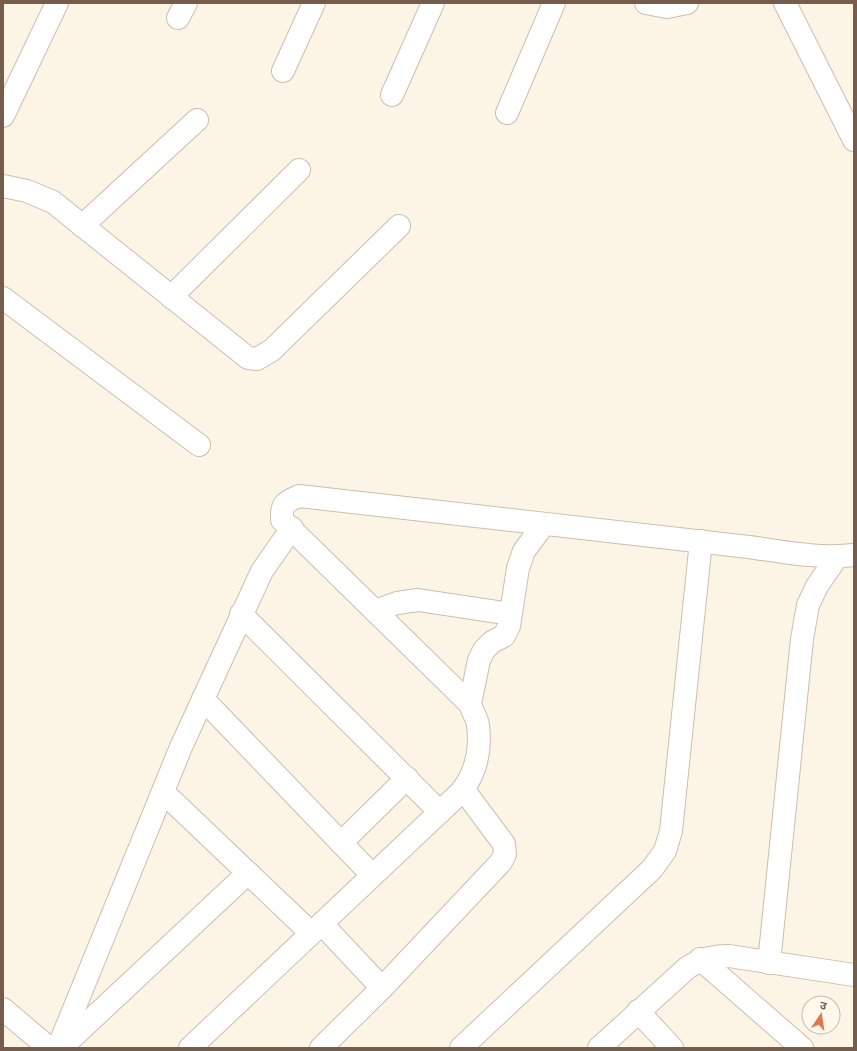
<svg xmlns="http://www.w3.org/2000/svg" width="857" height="1051" font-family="Lato,'Noto Sans Devanagari',sans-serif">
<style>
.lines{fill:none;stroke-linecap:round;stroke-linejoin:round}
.minor-casing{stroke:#cebdac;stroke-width:24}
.minor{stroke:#fff;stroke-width:22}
</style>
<rect width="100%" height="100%" fill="#fcf5e6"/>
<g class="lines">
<defs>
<g id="minor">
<path d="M646,3L667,7L687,3"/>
<path d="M785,3L854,140"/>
<path d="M178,18L186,3"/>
<path d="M283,71L314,3"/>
<path d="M392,95L433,3"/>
<path d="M507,113L554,3"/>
<path d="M3,116L57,3"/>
<path d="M3,186L27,191L53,202L248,358L257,359L272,350L399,226"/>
<path d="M82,226L197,120"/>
<path d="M171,297L299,170"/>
<path d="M3,298L199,445"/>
<path d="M375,611L397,603L418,600L510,614"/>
<path d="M241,614L440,812"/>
<path d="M203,699L372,875"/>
<path d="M470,704L479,660L484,650L492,642L504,636L509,626L518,568L524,551L544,524"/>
<path d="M163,792L311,933"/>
<path d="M341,843L407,778"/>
<path d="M322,924L382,988"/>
<path d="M700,959L802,1048"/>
<path d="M769,963L802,639L808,605L817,586L837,557"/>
<path d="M3,1009L49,1048"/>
<path d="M638,1011L672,1048"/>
<path d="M62,1047L248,873"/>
<path d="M58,1048L181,747L262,571L292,528"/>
<path d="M190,1048L461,792C476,773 481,749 478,725C477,718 472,711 470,704L282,520C281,504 285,502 299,496L749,547C784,552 819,559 854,555"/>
<path d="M321,1048L382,988L501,862L505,854L504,844L463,789"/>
<path d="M461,1048L652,869L665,851L671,831L701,541"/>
<path d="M599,1048L687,968C701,959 712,956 729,956L854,975"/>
</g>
</defs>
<!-- minor casing -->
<use href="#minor" class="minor-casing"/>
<!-- minor -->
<use href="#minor" class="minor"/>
</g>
<!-- border -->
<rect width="857" height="1051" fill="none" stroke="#765c4a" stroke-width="8"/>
<!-- north arrow -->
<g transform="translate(821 1015) rotate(13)"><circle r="19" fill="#fff9ed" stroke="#c8baac"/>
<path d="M0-3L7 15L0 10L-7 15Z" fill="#e7754b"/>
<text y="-6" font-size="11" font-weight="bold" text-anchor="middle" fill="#765c4a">उ</text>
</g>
</svg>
